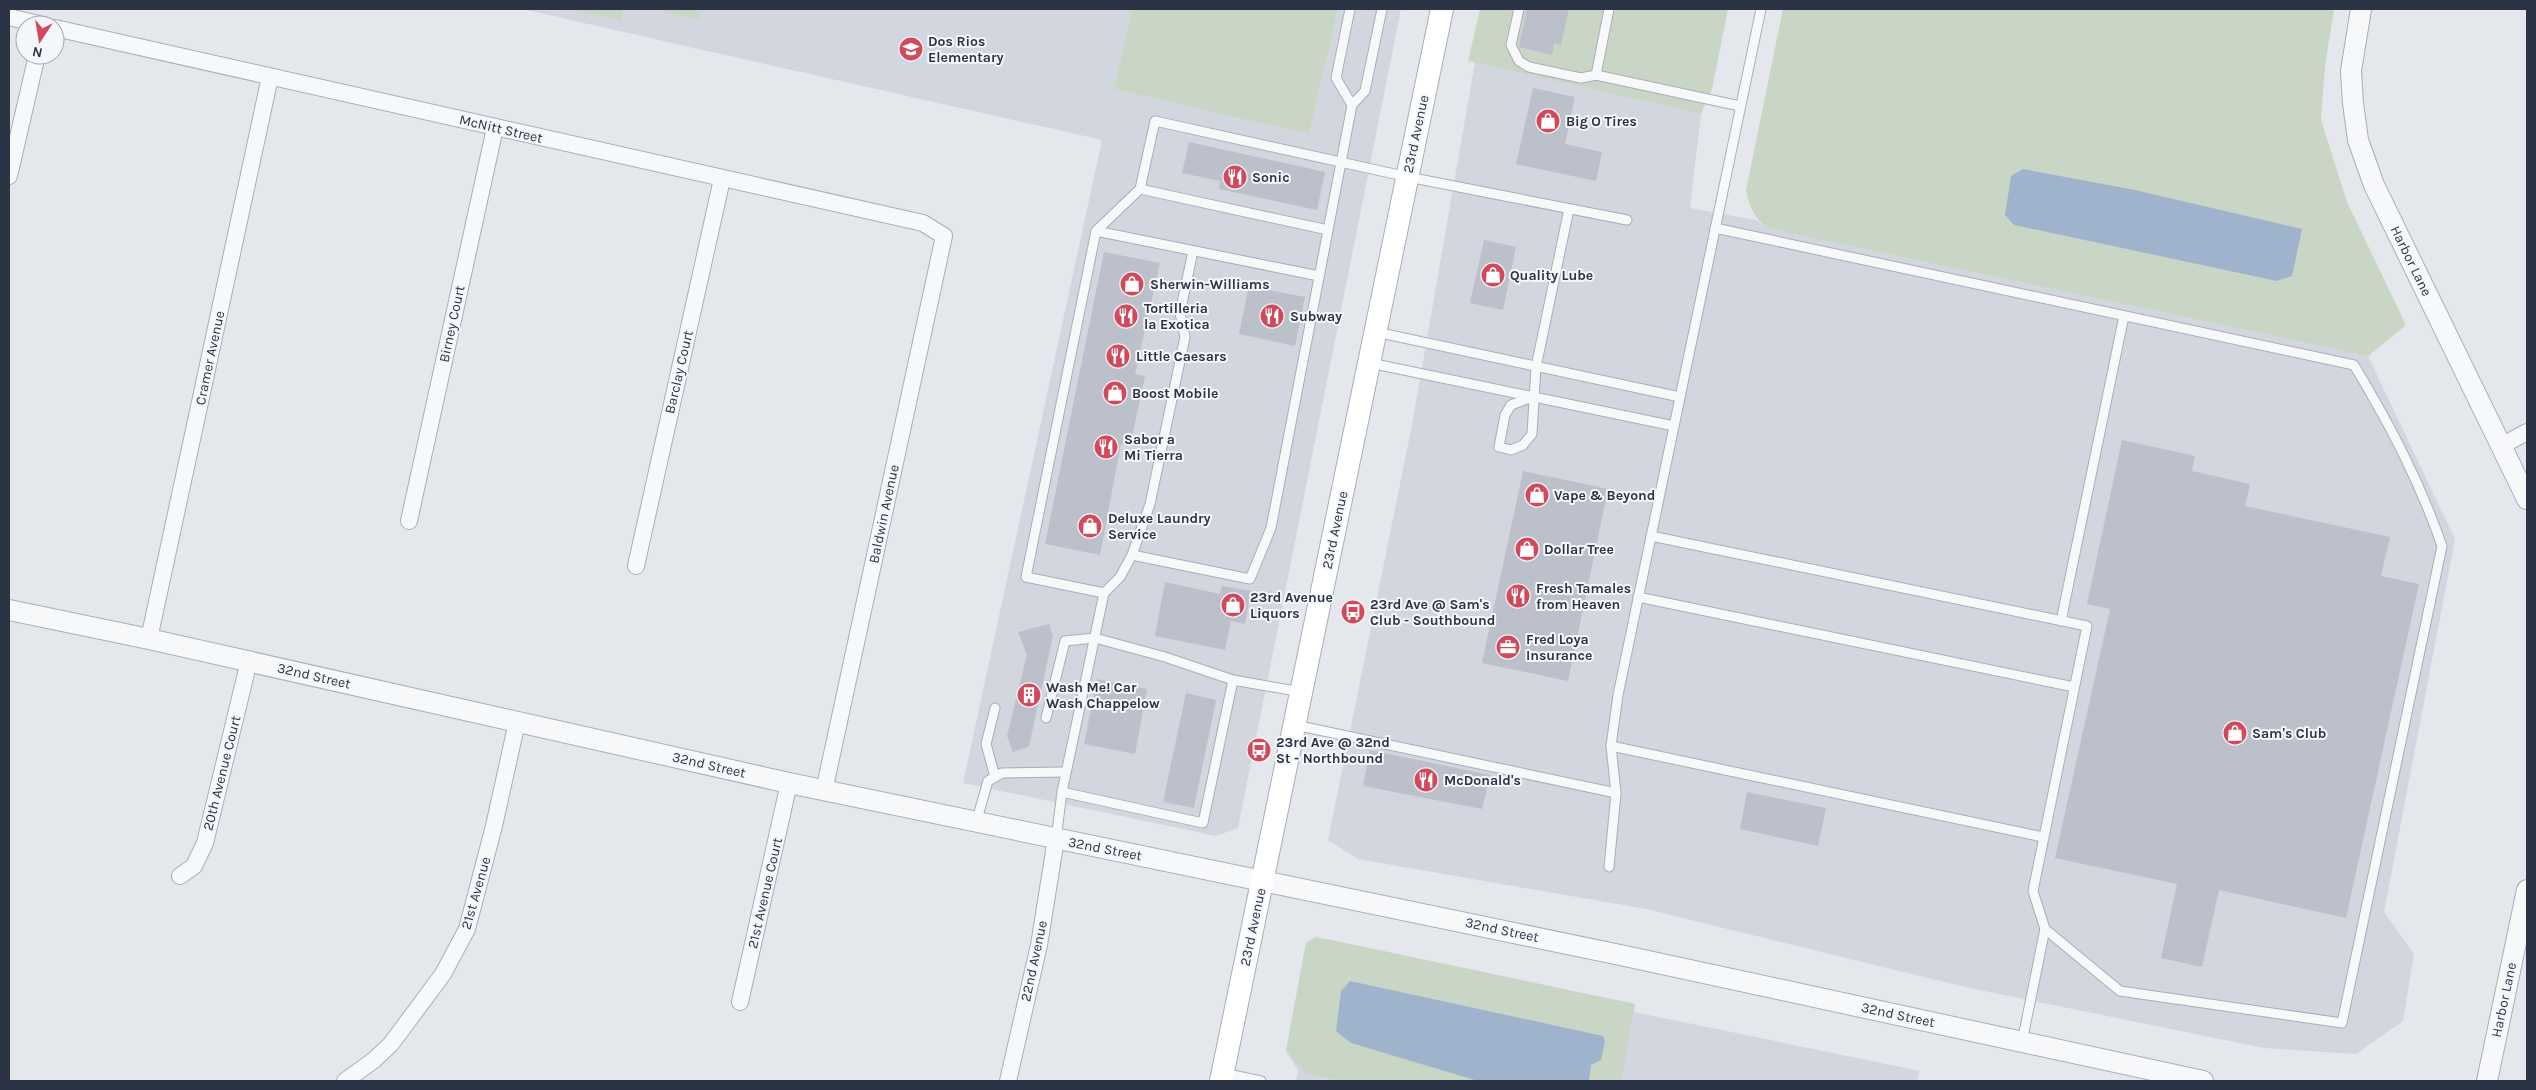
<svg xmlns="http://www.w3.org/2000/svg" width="2536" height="1090" font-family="Karla,sans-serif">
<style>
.built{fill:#d2d6de}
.green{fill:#c9d6c5}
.water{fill:#9fb4cc}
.building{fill:#bbc0ca}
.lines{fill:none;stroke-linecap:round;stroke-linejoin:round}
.service-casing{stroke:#a9aeb7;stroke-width:11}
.minor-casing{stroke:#a9aeb7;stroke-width:18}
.tertiary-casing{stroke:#a9aeb7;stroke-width:22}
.secondary-casing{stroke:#a9aeb7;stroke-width:24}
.service{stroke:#f7f8fa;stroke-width:9}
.minor{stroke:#f7f8fa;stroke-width:16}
.tertiary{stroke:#f7f8fa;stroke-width:20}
.secondary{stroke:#fff;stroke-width:22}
.labels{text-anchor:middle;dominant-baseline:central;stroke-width:4;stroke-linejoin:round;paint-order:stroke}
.poi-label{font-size:14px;font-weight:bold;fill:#2b3445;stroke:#f4f6f9;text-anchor:start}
.street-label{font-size:14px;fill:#2b3445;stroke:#f4f6f9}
</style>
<rect width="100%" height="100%" fill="#e4e7ec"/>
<!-- built -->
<g class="built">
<path d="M522,9H1132L1114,89L1309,133L1338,9H1401L1238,828L1216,836L963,783L1102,140Z"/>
<path d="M1475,62L1701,114L1690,208L1756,220L1770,229L2368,356L2455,539L2384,912L2414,954L2403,1021L2356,1054L2264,1048L1965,987L1646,909L1358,859L1328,840L1412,425Z"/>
<path d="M1316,937L1635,1004L1634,1012L1920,1071L1917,1081H1296L1298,1070L1286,1051L1306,943Z"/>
</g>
<!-- green -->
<g class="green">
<path d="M569,9H623L621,20Z"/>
<path d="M665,9H700L698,20L665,12Z"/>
<path d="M1132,9H1338L1309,134L1114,89Z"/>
<path d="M1480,9H1728L1712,89L1701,114L1468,61Z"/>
<path d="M1783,9H2334L2325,66L2321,120L2347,202L2406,325L2368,356L1770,229C1754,219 1750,208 1746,190Z"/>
<path d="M1316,937L1635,1004L1621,1081H1342L1306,1073L1286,1051L1306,943Z"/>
</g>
<!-- water -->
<g class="water">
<path d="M2023,169L2135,190L2302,229L2292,276L2277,281L2014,225L2005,215L2011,176Z"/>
<path d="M1350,981L1603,1036L1605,1041L1601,1060L1591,1065L1589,1081H1478L1351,1043L1336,1031L1341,991Z"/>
</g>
<!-- building -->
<g class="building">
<path d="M1527,9H1569L1561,45L1554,43L1552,55L1519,47Z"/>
<path d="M1533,88L1575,97L1565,144L1602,152L1596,181L1516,164Z"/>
<path d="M1189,142L1325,172L1317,210L1219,189L1220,181L1182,173Z"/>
<path d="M1484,240L1516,247L1503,310L1470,303Z"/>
<path d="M1104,252L1160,263L1135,374L1145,376L1130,446L1121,444L1100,555L1045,544Z"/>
<path d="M1249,286L1305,297L1295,346L1239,334Z"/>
<path d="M2122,440L2195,456L2192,471L2250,484L2245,506L2390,537L2381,576L2419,584L2346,918L2219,890L2202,967L2161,958L2177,884L2055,858L2110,609L2087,604Z"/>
<path d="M1523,471L1608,489L1568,681L1482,663Z"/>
<path d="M1165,582L1220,594L1222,586L1251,591L1245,624L1231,621L1225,650L1155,636Z"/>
<path d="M1049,624L1053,636L1029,746L1013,752L1007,736L1027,655L1018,632Z"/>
<path d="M1097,679L1147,689L1135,754L1084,744Z"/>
<path d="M1186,693L1216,700L1194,808L1163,802Z"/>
<path d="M1370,750L1490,775L1482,809L1363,786Z"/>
<path d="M1747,792L1826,808L1818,846L1740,829Z"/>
</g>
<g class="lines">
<defs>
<g id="service">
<path d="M1350,9L1336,78L1352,105"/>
<path d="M1519,9L1511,45L1519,61L1529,67L1581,78L1596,75"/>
<path d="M1609,9L1596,75L1740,106"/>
<path d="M1715,228L2354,365C2390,425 2419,480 2442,546L2342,1023L2120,991L2045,929"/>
<path d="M1328,230L1140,189L1155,121L1408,177L1627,220"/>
<path d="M1096,231L1140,189"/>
<path d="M1376,332L1680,397"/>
<path d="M1370,363L1674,426"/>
<path d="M1533,397L1511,405L1505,415L1499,447L1511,450L1523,445L1532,434L1536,367L1569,209"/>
<path d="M1651,536L2087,626L2033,891L2045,929L2022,1042"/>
<path d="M1132,555L1250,579L1271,528L1352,105L1365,91L1382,9"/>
<path d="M1104,593L1026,577L1096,231L1319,276"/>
<path d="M1638,597L2074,687"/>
<path d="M2061,621L2124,316"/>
<path d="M1046,718L1065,641L1095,638L1165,657L1233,680"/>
<path d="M1295,725L1616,793"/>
<path d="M1611,746L2043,837"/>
<path d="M995,777L986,744L995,708"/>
<path d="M1062,792L1203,823L1233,680L1301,692"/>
<path d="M976,823L988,781L1002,773L1066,772"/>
<path d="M1056,839L1062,792L1104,593L1120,577L1132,555L1150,504L1185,337L1180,313L1193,251"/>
<path d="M1609,867L1616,793L1611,746L1618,695L1761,9"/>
<path d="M1223,1073L1261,1081"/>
</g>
<g id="minor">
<path d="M9,17L43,25"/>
<path d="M55,28L923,223L944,236L824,791"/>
<path d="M9,176L37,55"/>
<path d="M2501,446L2527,432"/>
<path d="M409,521L495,128"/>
<path d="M636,566L722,179"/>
<path d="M149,639L270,77"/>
<path d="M180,876L194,866L205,843L249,661"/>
<path d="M740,1002L789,783"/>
<path d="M345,1081L374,1060L391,1044L443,974L467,929L494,826L517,722"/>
<path d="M1008,1081L1039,945L1056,839"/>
</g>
<g id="tertiary">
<path d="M2361,9L2351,71L2353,103L2358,140L2374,185L2527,499"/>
<path d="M9,610L149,639L789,783L1625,956L2203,1081"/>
<path d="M2487,1081L2527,890"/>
</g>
<path id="secondary" d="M1221,1081L1442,9"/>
</defs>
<!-- service casing -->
<use href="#service" class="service-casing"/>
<!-- minor casing -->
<use href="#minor" class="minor-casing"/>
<!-- tertiary casing -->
<use href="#tertiary" class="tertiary-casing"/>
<!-- secondary casing -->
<use href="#secondary" class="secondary-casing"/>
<!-- service -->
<use href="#service" class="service"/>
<!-- minor -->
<use href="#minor" class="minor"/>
<!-- tertiary -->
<use href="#tertiary" class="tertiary"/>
<!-- secondary -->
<use href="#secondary" class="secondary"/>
</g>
<!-- icons -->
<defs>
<symbol id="school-disc" viewBox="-11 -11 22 22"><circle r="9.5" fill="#d1495b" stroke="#f4f6f9"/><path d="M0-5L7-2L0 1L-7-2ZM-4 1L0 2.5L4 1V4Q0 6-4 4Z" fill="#fff"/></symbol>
<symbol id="shop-disc" viewBox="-11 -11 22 22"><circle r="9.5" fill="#d1495b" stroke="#f4f6f9"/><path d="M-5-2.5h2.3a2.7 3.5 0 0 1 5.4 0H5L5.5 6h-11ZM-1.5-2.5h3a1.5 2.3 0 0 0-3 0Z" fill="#fff"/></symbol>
<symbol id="restaurant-disc" viewBox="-11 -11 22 22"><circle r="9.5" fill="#d1495b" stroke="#f4f6f9"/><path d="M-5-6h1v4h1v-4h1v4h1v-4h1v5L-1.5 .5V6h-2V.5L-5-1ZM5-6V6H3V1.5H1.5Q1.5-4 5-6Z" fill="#fff"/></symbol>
<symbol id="bus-disc" viewBox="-11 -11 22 22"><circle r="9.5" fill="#d1495b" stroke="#f4f6f9"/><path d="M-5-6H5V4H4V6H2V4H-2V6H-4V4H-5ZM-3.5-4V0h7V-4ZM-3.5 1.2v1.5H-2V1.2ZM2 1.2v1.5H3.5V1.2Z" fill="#fff"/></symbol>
<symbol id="office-disc" viewBox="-11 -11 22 22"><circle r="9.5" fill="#d1495b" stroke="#f4f6f9"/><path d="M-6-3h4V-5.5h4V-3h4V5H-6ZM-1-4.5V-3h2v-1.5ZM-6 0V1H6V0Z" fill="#fff"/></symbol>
<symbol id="building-disc" viewBox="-11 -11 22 22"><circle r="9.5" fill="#d1495b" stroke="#f4f6f9"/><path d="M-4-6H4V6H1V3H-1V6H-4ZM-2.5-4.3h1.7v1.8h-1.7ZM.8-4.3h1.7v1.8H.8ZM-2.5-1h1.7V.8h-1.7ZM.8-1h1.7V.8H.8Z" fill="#fff"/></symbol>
</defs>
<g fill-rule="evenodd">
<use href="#school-disc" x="897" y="35" width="28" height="28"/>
<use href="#shop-disc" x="1534" y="107" width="28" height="28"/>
<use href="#restaurant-disc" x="1221" y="163" width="28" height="28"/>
<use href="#shop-disc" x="1479" y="261" width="28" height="28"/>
<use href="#shop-disc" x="1118" y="270" width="28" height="28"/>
<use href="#restaurant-disc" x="1112" y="302" width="28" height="28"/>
<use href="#restaurant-disc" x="1258" y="302" width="28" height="28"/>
<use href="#restaurant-disc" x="1104" y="342" width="28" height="28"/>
<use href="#shop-disc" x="1101" y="379" width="28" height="28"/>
<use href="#restaurant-disc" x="1092" y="433" width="28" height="28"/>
<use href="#shop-disc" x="1523" y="481" width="28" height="28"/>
<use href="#shop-disc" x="1076" y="512" width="28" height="28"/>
<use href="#shop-disc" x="1513" y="535" width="28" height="28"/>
<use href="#restaurant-disc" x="1504" y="582" width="28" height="28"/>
<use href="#shop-disc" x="1219" y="591" width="28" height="28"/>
<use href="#bus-disc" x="1339" y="598" width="28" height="28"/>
<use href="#office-disc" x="1494" y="633" width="28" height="28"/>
<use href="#building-disc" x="1015" y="681" width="28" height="28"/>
<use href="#shop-disc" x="2221" y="719" width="28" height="28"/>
<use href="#bus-disc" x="1245" y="736" width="28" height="28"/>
<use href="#restaurant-disc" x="1412" y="766" width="28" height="28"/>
</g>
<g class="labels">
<!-- poi labels -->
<g class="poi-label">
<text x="928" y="41">Dos Rios<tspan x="928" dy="16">Elementary</tspan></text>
<text x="1566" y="121">Big O Tires</text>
<text x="1252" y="177">Sonic</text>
<text x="1510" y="275">Quality Lube</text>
<text x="1150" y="284">Sherwin-Williams</text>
<text x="1144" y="308">Tortilleria<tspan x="1144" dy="16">la Exotica</tspan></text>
<text x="1290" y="316">Subway</text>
<text x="1136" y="356">Little Caesars</text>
<text x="1132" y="393">Boost Mobile</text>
<text x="1124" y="439">Sabor a<tspan x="1124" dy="16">Mi Tierra</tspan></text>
<text x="1554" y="495">Vape &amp; Beyond</text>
<text x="1108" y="518">Deluxe Laundry<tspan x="1108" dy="16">Service</tspan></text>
<text x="1544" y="549">Dollar Tree</text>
<text x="1536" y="588">Fresh Tamales<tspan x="1536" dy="16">from Heaven</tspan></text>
<text x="1250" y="597">23rd Avenue<tspan x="1250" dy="16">Liquors</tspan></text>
<text x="1370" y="604">23rd Ave @ Sam's<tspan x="1370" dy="16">Club - Southbound</tspan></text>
<text x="1526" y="639">Fred Loya<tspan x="1526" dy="16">Insurance</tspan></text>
<text x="1046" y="687">Wash Me! Car<tspan x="1046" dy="16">Wash Chappelow</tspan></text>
<text x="2252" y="733">Sam's Club</text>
<text x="1276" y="742">23rd Ave @ 32nd<tspan x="1276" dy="16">St - Northbound</tspan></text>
<text x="1444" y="780">McDonald's</text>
</g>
<!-- street labels -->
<g class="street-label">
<text transform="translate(501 129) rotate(13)">McNitt Street</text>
<text transform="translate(1416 134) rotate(-78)">23rd Avenue</text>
<text transform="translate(2411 261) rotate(64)">Harbor Lane</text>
<text transform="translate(452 324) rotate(-78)">Birney Court</text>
<text transform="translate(210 358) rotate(-78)">Cramer Avenue</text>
<text transform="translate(679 372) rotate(-77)">Barclay Court</text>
<text transform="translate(884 514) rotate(-78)">Baldwin Avenue</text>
<text transform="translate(1335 530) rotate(-78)">23rd Avenue</text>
<text transform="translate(314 676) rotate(13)">32nd Street</text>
<text transform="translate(709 765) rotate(13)">32nd Street</text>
<text transform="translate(222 773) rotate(-76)">20th Avenue Court</text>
<text transform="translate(1105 849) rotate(11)">32nd Street</text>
<text transform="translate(476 893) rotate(-74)">21st Avenue</text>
<text transform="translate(765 893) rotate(-77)">21st Avenue Court</text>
<text transform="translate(1253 927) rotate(-78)">23rd Avenue</text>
<text transform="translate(1502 930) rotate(12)">32nd Street</text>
<text transform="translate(1034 961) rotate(-78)">22nd Avenue</text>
<text transform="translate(2504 1000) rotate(-78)">Harbor Lane</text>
<text transform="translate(1898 1015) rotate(12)">32nd Street</text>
</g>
</g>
<!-- border -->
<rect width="2536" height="1090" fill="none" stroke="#2b3445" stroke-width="20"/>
<!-- north arrow -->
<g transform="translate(40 40) rotate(192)"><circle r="24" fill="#f4f6f9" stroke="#a4a8b1"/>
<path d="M0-4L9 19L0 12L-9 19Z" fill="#d1495b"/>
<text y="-8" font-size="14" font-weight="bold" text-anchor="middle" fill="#2b3445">N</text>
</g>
</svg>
